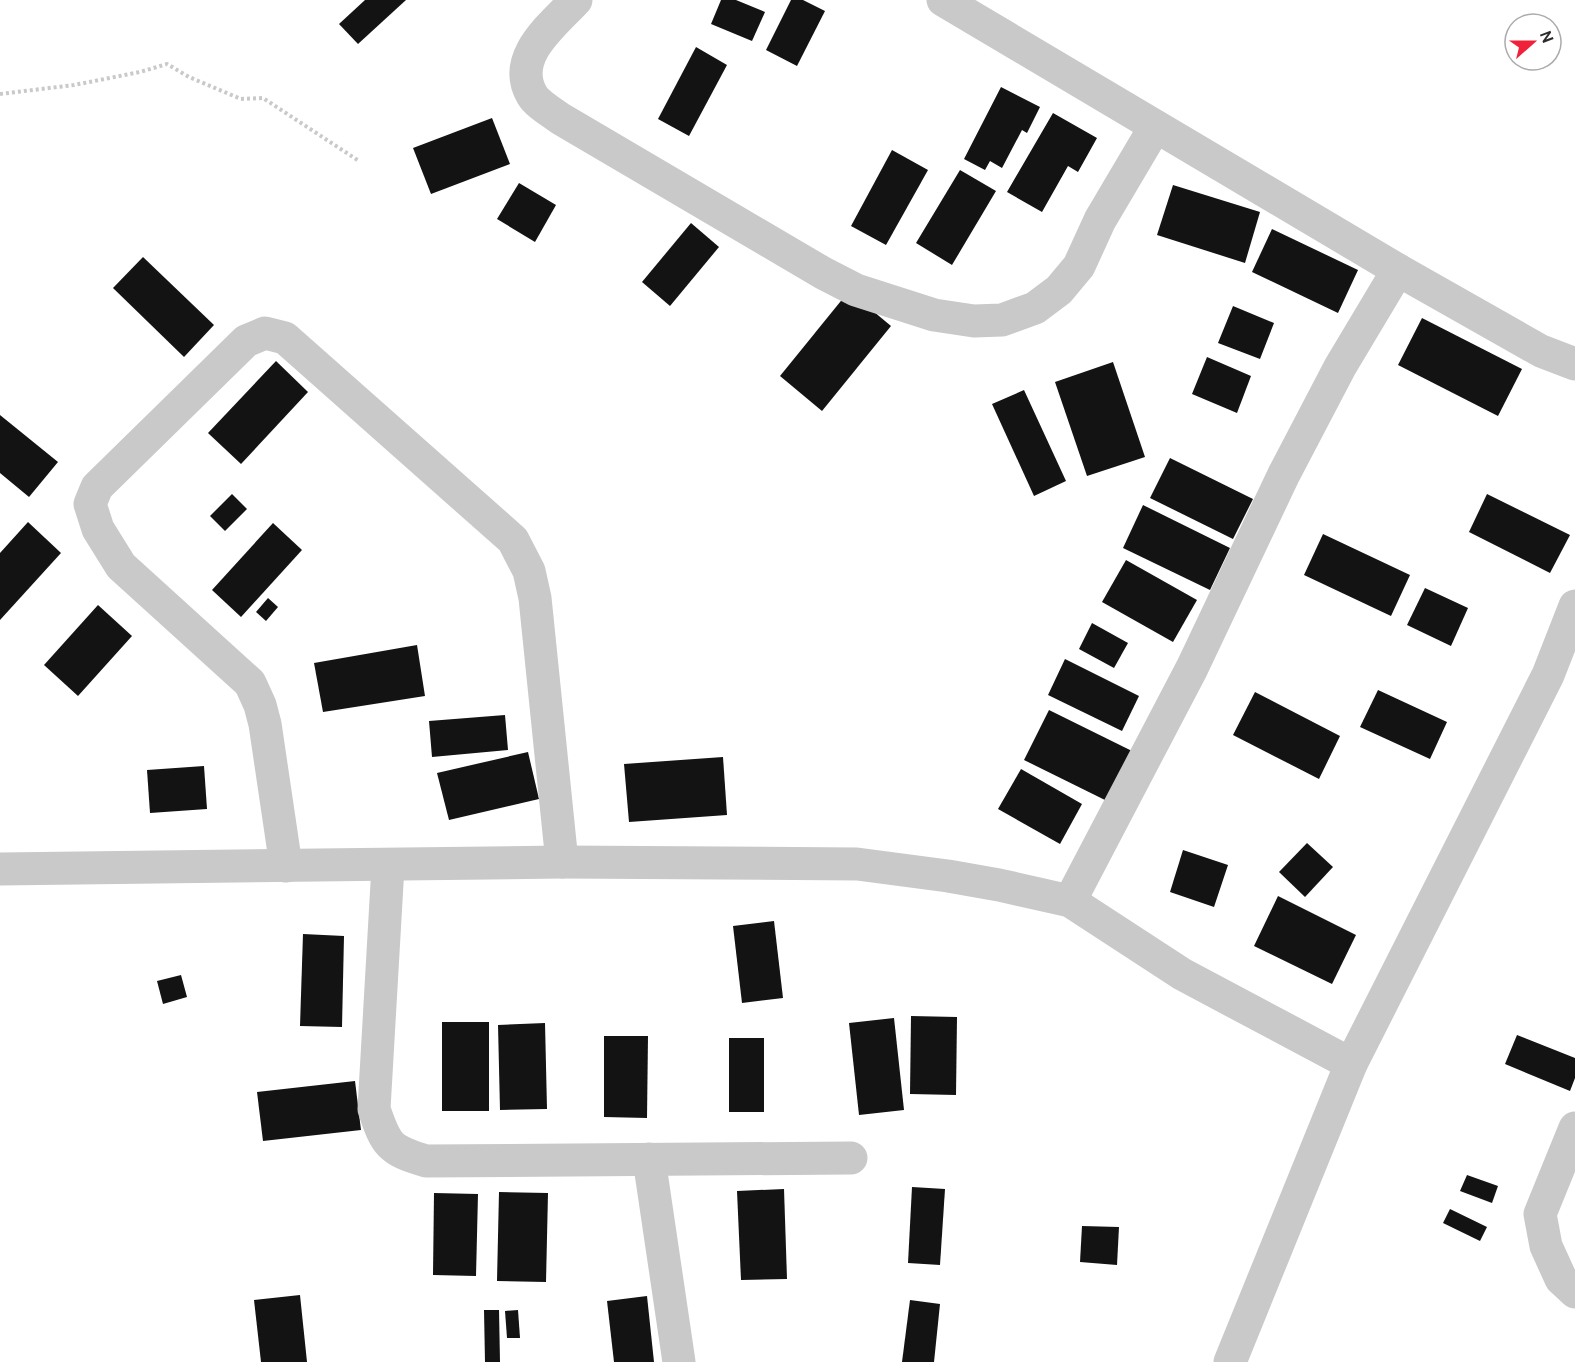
<svg xmlns="http://www.w3.org/2000/svg" width="1575" height="1362" font-family="Cabin,sans-serif">
<style>
.building{fill:#131313}
.lines{fill:none;stroke-linecap:round;stroke-linejoin:round}
.path{stroke:#c9c9c9;stroke-width:4;stroke-dasharray:3 3;stroke-linecap:butt}
.minor{stroke:#c9c9c9;stroke-width:33}
</style>
<rect width="100%" height="100%" fill="#fff"/>
<!-- building -->
<g class="building">
<path d="M365,0H406L358,44L339,24Z"/>
<path d="M721,0H736L765,12L752,41L711,24Z"/>
<path d="M791,0H803L825,11L797,66L766,50Z"/>
<path d="M696,47L727,65L689,136L658,119Z"/>
<path d="M1001,87L1040,107L1027,133L1022,130L1002,168L990,161L985,170L964,159Z"/>
<path d="M1053,113L1097,138L1078,172L1068,166L1042,212L1007,192Z"/>
<path d="M492,118L510,164L431,194L413,148Z"/>
<path d="M892,150L928,170L886,245L851,226Z"/>
<path d="M960,170L996,191L952,265L916,243Z"/>
<path d="M519,183L556,205L535,242L497,219Z"/>
<path d="M1173,185L1260,212L1245,263L1157,235Z"/>
<path d="M691,223L719,247L670,306L642,282Z"/>
<path d="M1272,229L1358,270L1338,313L1252,272Z"/>
<path d="M143,257L214,325L184,357L113,288Z"/>
<path d="M849,291L891,326L822,411L780,376Z"/>
<path d="M1233,306L1274,323L1260,359L1218,343Z"/>
<path d="M1422,318L1522,369L1498,416L1398,365Z"/>
<path d="M1207,357L1251,376L1237,413L1192,394Z"/>
<path d="M276,361L308,392L241,464L208,433Z"/>
<path d="M1113,362L1145,457L1087,476L1055,382Z"/>
<path d="M1024,390L1066,481L1034,496L992,404Z"/>
<path d="M0,415L58,462L29,497L0,473Z"/>
<path d="M1170,458L1253,499L1233,539L1150,498Z"/>
<path d="M232,494L247,509L225,531L210,516Z"/>
<path d="M1487,494L1570,535L1550,573L1469,532Z"/>
<path d="M1143,505L1230,548L1210,590L1123,548Z"/>
<path d="M28,522L61,553L0,620V553Z"/>
<path d="M273,523L302,550L241,617L212,590Z"/>
<path d="M1323,534L1410,575L1391,616L1304,575Z"/>
<path d="M1126,560L1197,600L1173,642L1102,602Z"/>
<path d="M1425,588L1468,608L1451,646L1407,625Z"/>
<path d="M268,598L278,607L266,621L256,612Z"/>
<path d="M98,605L132,636L78,696L44,665Z"/>
<path d="M1092,623L1128,643L1114,668L1079,649Z"/>
<path d="M417,645L425,696L323,712L314,663Z"/>
<path d="M1065,659L1139,696L1122,731L1048,695Z"/>
<path d="M1378,690L1447,722L1430,759L1360,727Z"/>
<path d="M1255,692L1340,736L1319,779L1233,735Z"/>
<path d="M1049,710L1132,751L1107,801L1024,760Z"/>
<path d="M505,715L508,750L432,757L429,721Z"/>
<path d="M528,752L539,799L449,820L437,773Z"/>
<path d="M723,757L727,815L629,822L624,764Z"/>
<path d="M204,766L207,809L150,813L147,770Z"/>
<path d="M1021,769L1082,804L1060,844L998,809Z"/>
<path d="M1307,843L1333,867L1305,897L1279,872Z"/>
<path d="M1183,850L1228,865L1214,907L1170,892Z"/>
<path d="M1278,896L1356,935L1332,984L1254,946Z"/>
<path d="M774,921L783,998L742,1003L733,926Z"/>
<path d="M303,934L344,936L342,1027L300,1026Z"/>
<path d="M181,975L187,997L163,1004L157,981Z"/>
<path d="M911,1016L957,1017L956,1095L910,1094Z"/>
<path d="M894,1018L904,1110L859,1115L849,1023Z"/>
<rect x="442" y="1022" width="47" height="89"/>
<path d="M545,1023L547,1109L500,1110L498,1025Z"/>
<path d="M1517,1035L1575,1058V1078L1570,1091L1505,1064Z"/>
<path d="M604,1036H648L647,1118L604,1117Z"/>
<rect x="729" y="1038" width="35" height="74"/>
<path d="M355,1081L361,1130L263,1141L257,1092Z"/>
<path d="M1467,1175L1498,1186L1492,1203L1460,1191Z"/>
<path d="M912,1187L945,1189L940,1265L908,1263Z"/>
<path d="M784,1189L787,1279L741,1280L737,1191Z"/>
<path d="M499,1192L548,1193L546,1282L497,1281Z"/>
<path d="M434,1193L478,1194L476,1276L433,1275Z"/>
<path d="M1450,1209L1487,1227L1480,1241L1443,1223Z"/>
<path d="M1082,1226L1119,1227L1117,1265L1080,1262Z"/>
<path d="M300,1295L307,1362H261L254,1300Z"/>
<path d="M647,1296L654,1362H614L607,1301Z"/>
<path d="M910,1300L940,1304L934,1362H902Z"/>
<path d="M484,1310H499L500,1362H485Z"/>
<path d="M518,1310L520,1338H507L505,1311Z"/>
</g>
<g class="lines">
<!-- path -->
<path class="path" d="M0,94L74,85L140,72L167,64L189,77L241,99L263,98L359,161"/>
<!-- minor -->
<g class="minor">
<path d="M576,0C553,25 510,57 532,95C537,104 553,113 561,119L823,273L856,290L934,315L974,321L1002,320L1035,308L1059,290L1079,266L1100,220L1155,127"/>
<path d="M943,0L1398,270L1541,351L1575,364"/>
<path d="M286,866L265,724L260,705L250,683L121,566L98,529L90,504L97,487L246,341L265,333L285,338L513,540L529,571L535,598L562,862"/>
<path d="M388,866L374,1109C386,1145 389,1150 426,1161L851,1158"/>
<path d="M0,869L562,862L857,864L948,876L999,885L1070,901L1182,974L1351,1064"/>
<path d="M1070,901L1192,668L1284,474L1340,367L1398,270"/>
<path d="M1575,1128L1540,1214L1546,1246L1561,1279L1575,1292"/>
<path d="M649,1159L679,1362"/>
<path d="M1230,1362L1351,1064L1548,675L1575,606"/>
</g>
</g>
<!-- north arrow -->
<g transform="translate(1533 42) rotate(69)"><circle r="28" fill="#ffffff" stroke="#ababab" stroke-width="1.5"/>
<path d="M0-4.5L10 22L0 15L-10 22Z" fill="#ef2239"/>
<text y="-9" font-size="16" font-weight="bold" text-anchor="middle" fill="#2c2c2c">N</text>
</g>
</svg>
